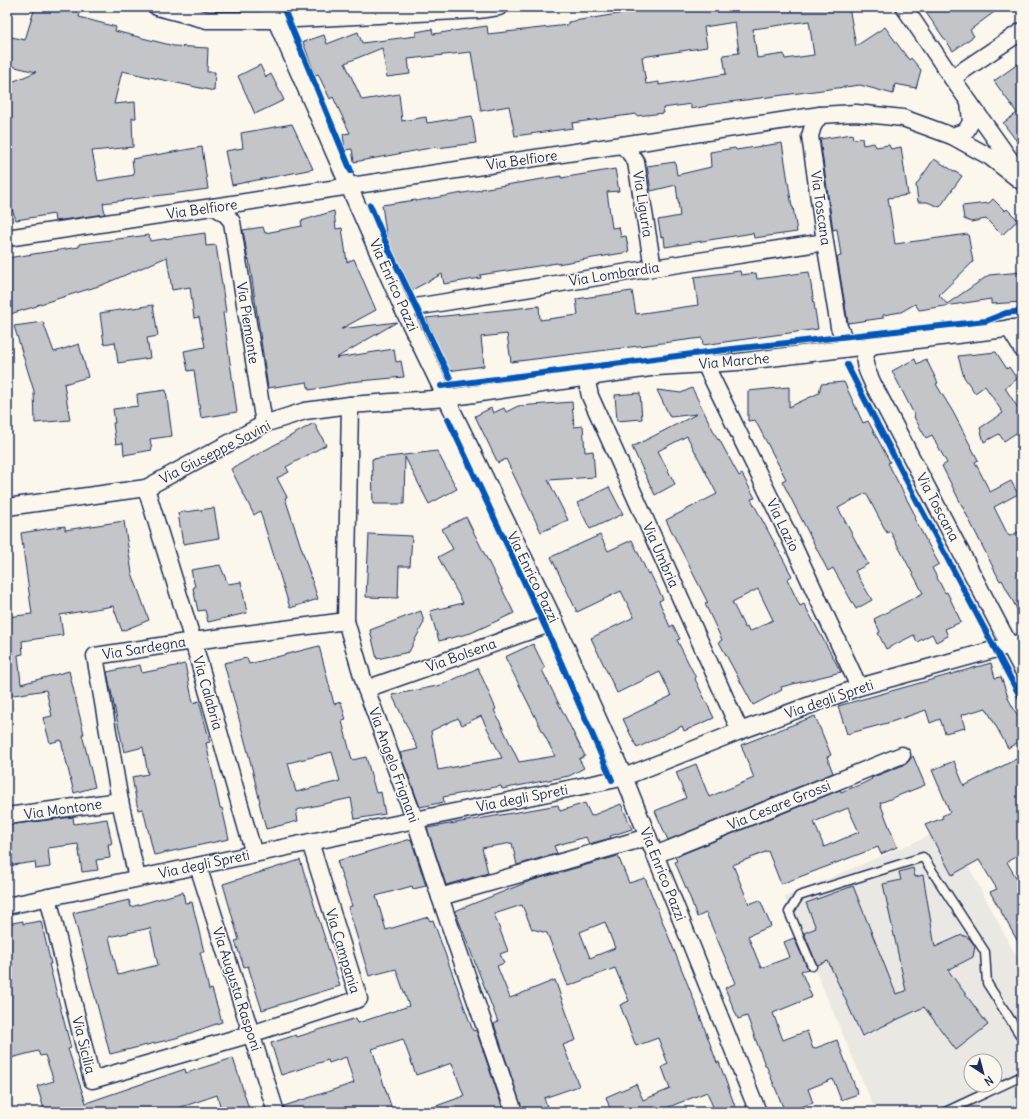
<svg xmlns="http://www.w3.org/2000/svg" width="1029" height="1119" font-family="Delius,sans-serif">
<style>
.built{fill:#eae8e2;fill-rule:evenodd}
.building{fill:#c3c5c9;stroke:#1b2f5e;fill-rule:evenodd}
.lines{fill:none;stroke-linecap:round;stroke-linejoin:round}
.lane-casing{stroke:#1b2f5e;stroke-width:11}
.street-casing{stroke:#1b2f5e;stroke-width:19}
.lane{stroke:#fbf7ec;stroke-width:8}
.street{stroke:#fbf7ec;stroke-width:16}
.cycleway-casing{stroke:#fbf7ec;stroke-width:8}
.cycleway{stroke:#0057b8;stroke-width:6}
.labels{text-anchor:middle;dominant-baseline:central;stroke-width:3;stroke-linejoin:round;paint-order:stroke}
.street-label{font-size:14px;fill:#1b2f5e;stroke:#fbf7ec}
</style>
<rect width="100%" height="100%" fill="#fbf7ec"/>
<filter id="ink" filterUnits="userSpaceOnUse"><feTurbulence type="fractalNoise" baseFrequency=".025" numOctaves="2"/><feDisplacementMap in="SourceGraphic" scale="8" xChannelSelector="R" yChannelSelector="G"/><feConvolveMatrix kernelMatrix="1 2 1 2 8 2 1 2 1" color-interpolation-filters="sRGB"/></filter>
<g filter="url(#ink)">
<!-- built -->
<path class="built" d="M948,828L1022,967V1112H876L784,897ZM971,1061H995V1085H971Z"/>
<!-- building -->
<g class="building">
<path d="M35,7H81L79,17L116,27L115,31L174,46L208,48L207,72H215L214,91L122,71L114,104L135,102L136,118H132L133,147L92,151L98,181L134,175L132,159L202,147L208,189L103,203L105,214L55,221L54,214L16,220L7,196V84L36,72L7,65V36L25,40Z"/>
<path d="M667,7H849L856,46L885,27L909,60L911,58L921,70L916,88L895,84L893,94L860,85L707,105V106L691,109V104L663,108L664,113L636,116V114L572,123L573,128L515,136L509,106L481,111L471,52L408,59L410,74L387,77L382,48L345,63L362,100L399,94L402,121L426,117L427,123L472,116L476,143L437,148L436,147L354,162L352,149L345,150L343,134L350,133L333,97L330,99L318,74L315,75L303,42L324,35L327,44L358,32L362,43L416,36V32L432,29L433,34L487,26L488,34L568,25V22L624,13V12L647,8V10ZM809,21L814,55L785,59L784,54L757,58L753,29ZM735,22L739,53L723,55L726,74L659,85V82L646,84L642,57L707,47L704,27Z"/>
<path d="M922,7H1001L970,30L974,36L953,51Z"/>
<path d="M1022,61V148L1003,123L1017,113L994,81Z"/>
<path d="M260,65L266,77L271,74L284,100L255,114L238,76Z"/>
<path d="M292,124L313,169L232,185L225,151L243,148L241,133Z"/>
<path d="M852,134L853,139L862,138L863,145L874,143L876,147L889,145L891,149L901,147L908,195L888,198L895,244L968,234L973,262L939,295L947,304L989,275L1022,272V302L991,304V299L919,310L915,304L901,312L883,315V318L848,323L837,257L841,256L837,229L833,230L820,139Z"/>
<path d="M782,143L792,207H793L797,232L754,238L753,233L665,247L664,236L661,237L658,220L680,216L676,185L651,191L647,166L675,162L677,175L711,167L710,152L735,148L736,150Z"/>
<path d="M934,159L962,176L940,207L927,202H918L916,185Z"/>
<path d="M615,169L619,191L607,192L612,228L619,227L621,237L626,236L629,252L557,264V263L519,269L480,275L481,278L444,284L442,274L412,290L387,240L382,205L416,200V201L481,190V189L561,176V178Z"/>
<path d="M993,199L1005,211L1007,209L1018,220L1002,235L986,219L971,222L964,219L962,206L989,203Z"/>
<path d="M334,211L336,229L342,228L347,262L354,259L376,310L341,329L397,322L336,358L394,349L396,362L401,361L404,377L349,382V383L309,390L307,382L268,388L249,259L248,260L243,230L263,227L265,233L302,226L301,221Z"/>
<path d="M205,233L206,246L216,245L226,312L223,313L237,412L201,418L194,370L188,371L184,351L205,347L199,317L194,318L190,287L172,290L167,257L102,285L37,305V306L10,314V313H7V258L79,247V244L95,242L149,235L150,241Z"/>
<path d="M740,271L741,275L756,273L757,279L809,272L818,329L703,345L702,338L511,362L507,334L481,337L484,366L448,371L426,318L539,306L540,320L578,315L576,299L632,291L636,314L698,305L694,277Z"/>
<path d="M153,305L158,336L147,338L150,358L118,363L115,342L104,344L100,313Z"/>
<path d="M43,322L54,352L79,344L88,377L64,384L70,420L35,423L34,391L14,326Z"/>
<path d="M996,352L1007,369L1009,367L1017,379L1005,388L1022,414V429L1004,441L999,434L984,442L980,428L1003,413L985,386L975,393L964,377L958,356Z"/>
<path d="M915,359L917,364L926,359L938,383L936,384L953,412L978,460L975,462L990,492L1011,481L1018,494L994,507L1008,535L1010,536L1022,530V619L1002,580L1000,581L942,466L947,463L932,435L926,438L914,417L915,416L892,371Z"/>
<path d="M844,382L863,423L868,421L890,462L888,463L916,517L914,518L939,564L932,568L945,593L947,592L961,622L945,629L948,636L936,642L932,634L917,642L914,635L886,649L878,633L880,632L874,619L923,593L890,531L887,533L866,493L838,508L868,564L855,571L872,600L856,609L833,568L828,571L782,481L786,479L755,420L748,421V391L789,387V407L819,393L821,384Z"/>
<path d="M692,388L718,440L719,439L739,476L742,474L755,498L751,499L792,576L787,579L800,606L804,604L841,672L781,687L782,690L753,705L719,642L722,640L705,604L708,603L666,520L717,494L687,436L658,451L675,484L655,495L632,447L697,414L670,417L657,390L681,393ZM758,589L773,620L749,632L747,627L745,628L732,602Z"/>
<path d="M166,390L172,436L150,439L152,450L124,455L123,443L116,444L113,423H115L113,409L138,406L137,394Z"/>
<path d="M640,393L642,419L617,421L615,395Z"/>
<path d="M572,402L574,427L583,426L585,452L593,451L595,477L548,480L568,520L541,532L506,459L498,463L475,416L491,408L493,413L504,408L506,412L518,406Z"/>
<path d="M314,423L326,445L286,467L289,472L277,478L287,497L285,498L318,599L290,608L260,511L254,515L231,469Z"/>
<path d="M437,451L457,489L429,504L405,457L404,504H373L372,459Z"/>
<path d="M609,487L623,514L590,529L577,503Z"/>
<path d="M214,508L219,538L183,544L178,513Z"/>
<path d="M466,517L514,613L471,633L439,641L430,611L463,603L438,557L453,549L442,529Z"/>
<path d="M124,521L132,573L149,620L122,631L113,606L60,615L63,635L22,641L23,654L18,655L21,684L69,671L84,734H82L95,787L74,793L61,740L50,743L43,718L52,716L46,690L7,696V617L32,614L21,533L65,526V530Z"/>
<path d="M369,534L412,536L410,566H399L398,598L366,597Z"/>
<path d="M600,535L608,551L632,540L648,574L650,573L663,599L659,601L670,627L673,625L680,639L677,640L696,678L695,679L714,718L684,731L682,726L637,748L623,719L671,696L660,672L617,693L591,638L634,617L621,591L577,612L551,557Z"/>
<path d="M220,565L228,584L241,582L247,613L208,622L205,610L198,611L193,588L195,587L191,570Z"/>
<path d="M421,611L424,622L409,652L377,659L370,630Z"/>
<path d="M533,644L545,668L542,670L585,756L579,759L584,768L569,776L502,789L501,786L443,797L444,802L420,807L400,753L418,749L392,695L442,685L478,668L496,709L494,710L519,762L555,756L505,657ZM481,716L502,758L438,770L431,731L458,718L462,725Z"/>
<path d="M319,646L334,704L341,702L346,720L342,721L352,760L366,757L376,793L381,792L385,814L355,819L351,798L296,810L298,821L266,829L259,802H260L249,756L224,663L247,658L249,664ZM332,752L340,781L296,792L288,763Z"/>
<path d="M991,663L995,678L1001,677L1009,700L1022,724V740L1008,748L986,708L961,715L965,728L945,733L940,719L930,723L926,710L891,722L847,734L838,706Z"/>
<path d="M185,664L193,703L199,701L210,742L206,743L220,808H222L229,839L154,855L143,809L138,810L132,777L148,774L143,747L124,752L107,672L140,665L142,673Z"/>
<path d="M815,716L831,755L827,757L833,773L668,840L655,811L686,798L676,772L696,764L709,797L754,778L741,745Z"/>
<path d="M913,756L925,785L880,803L897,847L881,854L878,847L781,884L768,851L733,865L749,904L760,900L771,926L748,936L761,968L790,957L784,942L794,938L808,969L801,971L812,997L773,1013L783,1040L807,1031L813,1049L837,1040L858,1094L841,1100L833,1079L808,1089L813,1103L785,1112L766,1065H765L747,1016L738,1019L725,988L736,983L706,913L697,917L691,900L675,862L677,861L675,857L840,790L841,792L862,784L872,779L871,778L906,764ZM848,808L859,832L824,847L814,822Z"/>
<path d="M1022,756V852L1007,862L1022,888V949L990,892L997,889L979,860L952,875L925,825L943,818L942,816L950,812L932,770L954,761L964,786Z"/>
<path d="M585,803L591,816L621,804L632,829L610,836L611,838L589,844L586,837L554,846L557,853L517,865L512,843L482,848L488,873L446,885L427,828L558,805L560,811Z"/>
<path d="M73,817L74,824L107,819L112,844H108L110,858L96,860L98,870L82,872L78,844L48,848L50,867L36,869L35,862L7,866V825Z"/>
<path d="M411,839L426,886L413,889L412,886L376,896L386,930L428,917L430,921L433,920L473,1031L476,1030L504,1112H426L425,1110L464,1096L452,1063L416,1075L403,1039L372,1049L393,1112H285L284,1106L354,1083L346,1057L329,1063L328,1060L281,1075L271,1043L296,1035L297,1037L356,1018L358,1023L409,1006L396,969L369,976L348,907L352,906L337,861Z"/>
<path d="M618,856L629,883L645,878L696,1005L717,1063L719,1062L737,1112H715L707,1092L656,1112H611L606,1097L636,1084L643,1100L670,1089L662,1067L668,1064L658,1038L636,1046L620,1005L629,1001L615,968L568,986L547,933L532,929L522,905L494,914L508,951L500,954L504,963L497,966L510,998L555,980L576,1040L563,1045L579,1086L544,1098L547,1106L530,1112H523L494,1024L498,1022L455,911L530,881ZM605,922L615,948L590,958L580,932Z"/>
<path d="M300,860L340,986L262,1010L248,966L244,967L235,941L239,940L223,884Z"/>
<path d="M913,868L915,877L923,875L935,947L962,935L969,938L975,946L973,957L948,970L988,1025L956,1050L924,1007L862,1036L828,961L817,965L804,933L816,928L806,903L853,886L896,994L906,991L883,884L901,880L899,872Z"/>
<path d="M183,892L185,903L192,902L204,952H200L209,990L212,989L222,1022L176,1038L110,1054L73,913L129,900L131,907ZM150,928L158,965L118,975L109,937Z"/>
<path d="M23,921V924L41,921L51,964H49L71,1048L68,1049L86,1103L185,1069L186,1073L233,1058L250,1112H222L217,1095L167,1112H45L37,1086L54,1081L45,1055L40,1056L38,1051L7,1059V924Z"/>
</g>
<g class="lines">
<defs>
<g id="lane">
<path d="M812,966L789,912L799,896L923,857L985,952L987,983L1022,1038"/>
<path d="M945,1112L1022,1076"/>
</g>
<g id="street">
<path d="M157,7L207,20H276L478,10L499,7"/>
<path d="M270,7L403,309L555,622L624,777L758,1112"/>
<path d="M904,7L952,78L1021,175"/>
<path d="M952,78L1022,31"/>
<path d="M820,115L813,126L810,136L825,242L839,327L843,336L851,347"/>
<path d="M952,136L966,131L971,122L969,102"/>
<path d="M622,145L629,152L636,162L653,268"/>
<path d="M213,207C222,210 227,214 232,222L264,424"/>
<path d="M7,238L820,115L856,113L903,118L952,136L990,157L1022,182"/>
<path d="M403,309L653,268L825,242"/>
<path d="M1009,328L1022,349"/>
<path d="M872,345C859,359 866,368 873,384L1022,669"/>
<path d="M705,364L787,532L859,687"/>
<path d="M586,377L590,396L740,731"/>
<path d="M350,405L346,621L366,689L415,820L440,897L514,1112"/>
<path d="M146,488L193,641L254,854"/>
<path d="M7,507L146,488L264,424L305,411L350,405L447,398L657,367L738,362L1022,327"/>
<path d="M366,689L555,622"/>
<path d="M7,816L120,801"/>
<path d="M655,855L902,755"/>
<path d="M198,866L276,1112"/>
<path d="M137,878L120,801L95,656L193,641L346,621"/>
<path d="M48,897L92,1080L251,1034L359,999L310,842"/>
<path d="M440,897L648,837"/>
<path d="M7,906L415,820L612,780L624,777L740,731L859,687L1022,642"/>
</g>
</defs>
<!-- lane casing -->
<use href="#lane" class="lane-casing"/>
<!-- street casing -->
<use href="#street" class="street-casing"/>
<!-- lane -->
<use href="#lane" class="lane"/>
<!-- street -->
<use href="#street" class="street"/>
<defs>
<g id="cycleway">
<path d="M283,7L351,171"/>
<path d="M370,205L388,248L450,378"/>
<path d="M847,365L918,503L1022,700"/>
<path d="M441,386L732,349L986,321L1006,313L1022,311"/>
<path d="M448,419L549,635L612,780"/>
</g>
</defs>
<!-- cycleway casing -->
<use href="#cycleway" class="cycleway-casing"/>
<!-- cycleway -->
<use href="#cycleway" class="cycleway"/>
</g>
</g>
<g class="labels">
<!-- street labels -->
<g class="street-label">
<text transform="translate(522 160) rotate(-8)">Via Belfiore</text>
<text transform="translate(643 204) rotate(81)">Via Liguria</text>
<text transform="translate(821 208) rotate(82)">Via Toscana</text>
<text transform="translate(202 209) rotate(-8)">Via Belfiore</text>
<text transform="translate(614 274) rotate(-9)">Via Lombardia</text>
<text transform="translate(394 285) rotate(66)">Via Enrico Pazzi</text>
<text transform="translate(248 323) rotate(81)">Via Piemonte</text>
<text transform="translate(734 361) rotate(-5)">Via Marche</text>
<text transform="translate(215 452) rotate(-27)">Via Giuseppe Savini</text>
<text transform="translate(938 507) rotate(62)">Via Toscana</text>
<text transform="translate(783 525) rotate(64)">Via Lazio</text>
<text transform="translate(661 555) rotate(66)">Via Umbria</text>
<text transform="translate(533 577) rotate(64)">Via Enrico Pazzi</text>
<text transform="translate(144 648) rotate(-9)">Via Sardegna</text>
<text transform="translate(461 655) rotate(-20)">Via Bolsena</text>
<text transform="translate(208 693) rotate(74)">Via Calabria</text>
<text transform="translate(829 699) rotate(-19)">Via degli Spreti</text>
<text transform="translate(394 765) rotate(70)">Via Angelo Frignani</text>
<text transform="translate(522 798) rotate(-11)">Via degli Spreti</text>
<text transform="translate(779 805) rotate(-22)">Via Cesare Grossi</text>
<text transform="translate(63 809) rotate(-8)">Via Montone</text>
<text transform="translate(204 864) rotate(-12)">Via degli Spreti</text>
<text transform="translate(663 874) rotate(68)">Via Enrico Pazzi</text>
<text transform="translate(343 951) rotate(73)">Via Campania</text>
<text transform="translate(237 989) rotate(72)">Via Augusta Rasponi</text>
<text transform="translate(84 1045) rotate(76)">Via Sicilia</text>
</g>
</g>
<!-- margin -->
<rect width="1029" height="1119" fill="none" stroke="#fbf7ec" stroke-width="24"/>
<rect x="12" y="12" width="1005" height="1095" fill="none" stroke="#1b2f5e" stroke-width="1.5" filter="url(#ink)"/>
<!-- north arrow -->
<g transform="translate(983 1073) rotate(144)"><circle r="19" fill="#fbf7ec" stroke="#a1a7b3"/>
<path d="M0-3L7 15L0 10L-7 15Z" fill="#1b2f5e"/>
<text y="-6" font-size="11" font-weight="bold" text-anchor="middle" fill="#1b2f5e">N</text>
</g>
</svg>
